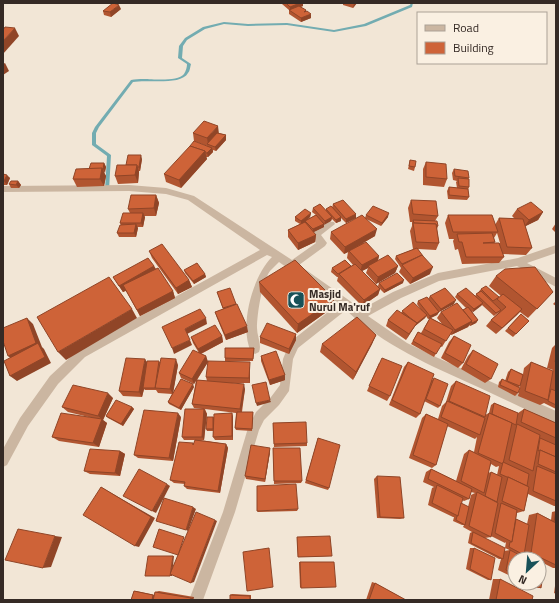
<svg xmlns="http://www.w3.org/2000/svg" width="559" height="603" font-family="'Titillium Web',sans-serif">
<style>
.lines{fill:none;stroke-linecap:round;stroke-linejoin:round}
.stream{fill:#73acb1;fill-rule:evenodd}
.minor{fill:#cbb6a1;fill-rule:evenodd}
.wall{fill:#b15530;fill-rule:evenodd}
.shaded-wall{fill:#904527}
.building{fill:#ce6338;stroke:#904527}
.labels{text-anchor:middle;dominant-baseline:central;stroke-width:4;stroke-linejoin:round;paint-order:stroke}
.poi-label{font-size:11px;font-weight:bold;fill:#352a25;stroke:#faf0e2;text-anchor:start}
</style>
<rect width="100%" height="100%" fill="#f2e6d6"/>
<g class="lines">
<!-- stream -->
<path class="stream" d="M411,3H413L412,7L366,26L334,32L287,25L248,26L224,24L205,29L187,40L183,46L182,58L191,64C190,67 190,71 188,73C181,86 147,79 133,82L99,127L96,133V144L111,155L109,190L108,191H106L105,190L107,156L92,145V133L95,127L131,80C135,79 139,79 144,79C153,79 178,82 184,74C186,71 187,67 187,64L178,58L179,46L185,38L203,27L224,22L248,24L287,23L334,30L364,24L410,5Z"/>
<!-- minor -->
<path class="minor" d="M129,185L166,188L194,196L292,260L316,243L311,236C314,229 326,220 334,222L335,224L321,235L327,243L325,246L299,265L350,301L360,310L393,292L438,273L518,258L556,245V253L527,263L556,278V287L517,266L439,281L401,298L368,316L407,343L438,358L556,411V423C530,412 504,399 478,387C431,366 383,345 346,310L298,348L293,359L289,391L279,405L264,420L259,430L235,512L203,600H189L223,512L248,428L256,412L271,397L280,385L283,359L290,342L338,304L279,262C276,265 273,268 270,271C262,282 257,314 257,328C257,336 262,345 259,352L255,354L251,352C239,327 252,277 272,257L267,255L85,357L58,384L28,426L7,465L3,467V449L20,418L50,376L77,351L260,250L188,200L166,194L129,191L3,192V186Z"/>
</g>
<!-- wall -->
<g class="wall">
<path d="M277,3H303V6L300,7L306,11L311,18L301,22L289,14V10L282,4V3L278,4Z"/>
<path d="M343,3H357L353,8L343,5Z"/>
<path d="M121,9L111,17L104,15L103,11Z"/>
<path d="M193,133H219L226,135V140L216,151L213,150V152L208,157H206L207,159L181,188L166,182L164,174L207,146L194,141Z"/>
<path d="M142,159L140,171H139V172L138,183L118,184L115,176L126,165Z"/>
<path d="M410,160L415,167L414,171L408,169Z"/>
<path d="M426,162L447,179L444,187L423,185V169Z"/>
<path d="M104,163L106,167L104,173L106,176L104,186L77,187L73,179L89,169Z"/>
<path d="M454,169L469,178L468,179L469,187L468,190L469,197L467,200L448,199L447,191L449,187L457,188L456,182L457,181L453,180L452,173Z"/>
<path d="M3,174L10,178L7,185H3Z"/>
<path d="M18,181L21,185L19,188H11L9,184Z"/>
<path d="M156,195L159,203L156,216H144L145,217L143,227H137L138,228L136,237H119L117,233L121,225L120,223L130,213L128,209Z"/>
<path d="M411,200L438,216L435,221L438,226L437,229L439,243L436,250L418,249L430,274L410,284L399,272L401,268L395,259L396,256L414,249H413L410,231L412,226V222H410L408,208Z"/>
<path d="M333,204L356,214V218L346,223L341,218V221L336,223L332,219L331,221L324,224V227L313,232L316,235L315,242L298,250L288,237V230L300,224L295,221V217L311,213L310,217L308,219L316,215L312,212L313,208L326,210V209L332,208Z"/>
<path d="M517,209L543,212L538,220L525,226L532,248L526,255L503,254L504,257L499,263L462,264L458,249L455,250L453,241L454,239H449L445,223L448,215L495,225L499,218L515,219L512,216ZM497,233L500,243H494L495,242L494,238Z"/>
<path d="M366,215L388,217L381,226L366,219L375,236L363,243L379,256L378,261L398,266L395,273L376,284L366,273L368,268L362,271L380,288L378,286L379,283H403L384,293L380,289L378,295L362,306L337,281L338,277H337L331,272L332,268L351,266L353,265L347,258L348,252L344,254L330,239L331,232L365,218Z"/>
<path d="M556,223V233L552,229Z"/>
<path d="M149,251L189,280L192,287L178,294L152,258Z"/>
<path d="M154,266L156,269L173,291L175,298L140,316L126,291L123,292L113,277Z"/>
<path d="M184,270L205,274L206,277L194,284L185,273Z"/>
<path d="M496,276L553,292L528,318L520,312L496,334L486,326L491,320L499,312L494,316L482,305L472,312L478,320L476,323L470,326L469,325L468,327L451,335L450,334L442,347L440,346L434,357L411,344L418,332L421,333L430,318L428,319L426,316L425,318L415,326L406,340L386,326L388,320L402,312V311L421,310L417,304L418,301L428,299L430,296L454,304L439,312L437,315L431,318L442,324L437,318L441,312L463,310L466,308L455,297L457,294L475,296L481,289L498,298L501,296L489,286Z"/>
<path d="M259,282L334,299L332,308L297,333L260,292Z"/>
<path d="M217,292L236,304L248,332L226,340L217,318L215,312L223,309Z"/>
<path d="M556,301V306L553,304Z"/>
<path d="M521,314L529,321L513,337L505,331Z"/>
<path d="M296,334V340L289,354L260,343V337Z"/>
<path d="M376,335L372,344L353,380L320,352L322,344Z"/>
<path d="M222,336L223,342L201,354L206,356L208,362L197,380L207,381L206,377L250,367V383H226L245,389L242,412H253V415L252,431L236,430L235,428L236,413L205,409L207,414L204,440H200L226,444L228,448L220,493L187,489L184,486L185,484L174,483L170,480L193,443L194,444L195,440H184L182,437L203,409L194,408L192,404L196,380L194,384L181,378L179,373L199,353L193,343L191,337Z"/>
<path d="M454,336L463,363L458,368L441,358L449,342Z"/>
<path d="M556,344V409L544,403L540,405L518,396L521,382L520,386L519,387L518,393L515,396L498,387L499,382L502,379L505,381L508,372L511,369L523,374L524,368L531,362L553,371V370L547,368L552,348Z"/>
<path d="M254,348L253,361H225V358Z"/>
<path d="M473,350L491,379L485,383L461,369L468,356Z"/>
<path d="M261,356L285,375V380L270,385L261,361Z"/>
<path d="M147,362H160L178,365L173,392L194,387L181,410L169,404L168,402L172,394L158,393L156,390H145L144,389L142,397L123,396L119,391Z"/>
<path d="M408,362L432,380L434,378L440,406L438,408L424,401L420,414L416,418L389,405L404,367Z"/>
<path d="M379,363L390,396L387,401L367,391Z"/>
<path d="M456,381L485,415L489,413L491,405L494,403L518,413L524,409L556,423V506H554L528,494L524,511L517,513L516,519L527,524L529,515L537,513L551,520L552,512L556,511V568H553L539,561V559H535L524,554V555H520L505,548L506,542L505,543L491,536V537L485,538L504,551L510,550L515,559V578L498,570L501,559H499L468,543L470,533L472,532L463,527L464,525H462L453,521L454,517H453L428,505L432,488L434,487L423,482L426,472L431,469L456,481L464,454L469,450L474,452L477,437L475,439L447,426L436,465L432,468L409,458L422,418L426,414L438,419L442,406L446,402L451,386ZM491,464L496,467L499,466L497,475L491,472L488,473ZM471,492L475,493L471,495L468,507L461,503L462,500L464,501L469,499Z"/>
<path d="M113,398L103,420H102L107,423L99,447L59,441L52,437L97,419L68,412L62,407Z"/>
<path d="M132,407L134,409L123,426L108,418L106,416Z"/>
<path d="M232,413L233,417V440H215L213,437V431H207L206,429L213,417Z"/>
<path d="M181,417L173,461L138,458L134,455Z"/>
<path d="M273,423L307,443V446L274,447Z"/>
<path d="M318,438L329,488L328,490L305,483Z"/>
<path d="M273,448L302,481L301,483L274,484Z"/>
<path d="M120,451L125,454L120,476L90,474L84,471Z"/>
<path d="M270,452L265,482L246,479L245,476Z"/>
<path d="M377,476L404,518L400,519L377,518L374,479Z"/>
<path d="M298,509L297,511L258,512L257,511Z"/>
<path d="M297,537L330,556L298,557L297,538Z"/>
<path d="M470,548H474L491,580H488L466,569Z"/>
<path d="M299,562H334L301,588L300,587Z"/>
<path d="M493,579H500L532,600H489Z"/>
<path d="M556,579V594L554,593Z"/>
<path d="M372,582L375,583L406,600H366Z"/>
<path d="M524,583H539L541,588H533Z"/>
<path d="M134,591H136L155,595V592L159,591L194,597L193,600H131Z"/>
<path d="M232,594L251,595V600H230V595Z"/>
</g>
<!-- shaded-wall -->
<g class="shaded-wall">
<path d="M300,3H303V6L290,11V7Z"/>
<path d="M354,3H357L353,8Z"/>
<path d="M119,5L121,9L111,17L110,12Z"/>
<path d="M311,14V18L301,22V18Z"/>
<path d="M15,28L19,36L3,54V41Z"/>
<path d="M5,63L9,71L3,75V64Z"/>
<path d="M218,126L219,134L208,144L207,138Z"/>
<path d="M226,135V140L216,151L215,147Z"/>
<path d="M212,148L213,152L208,157L207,153Z"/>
<path d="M205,151L207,159L181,188L179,180Z"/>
<path d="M141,155L142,159L140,171L139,167Z"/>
<path d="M104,163L106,167L105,173L103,169Z"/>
<path d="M137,165L139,172L138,183L135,175Z"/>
<path d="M102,168L106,176L104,186L100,179Z"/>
<path d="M7,175L10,178L7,185L4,181Z"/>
<path d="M18,181L21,185L19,188L16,185Z"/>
<path d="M156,195L159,203L156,216L154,208Z"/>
<path d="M543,212L538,220L524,227L529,220Z"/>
<path d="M143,213L145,217L143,227L141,223Z"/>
<path d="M311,213L310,217L306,221H305V222L301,225V221Z"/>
<path d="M389,213L388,217L381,226L382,223Z"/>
<path d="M356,214V218L346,223V219Z"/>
<path d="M332,217L331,221L324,225L325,221Z"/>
<path d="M341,217V221L336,223V220Z"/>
<path d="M136,224L138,228L136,237L134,233Z"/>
<path d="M324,224V227L312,233L313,229Z"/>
<path d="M377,229L375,236L349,251L348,252L344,254L345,247Z"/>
<path d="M316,235L315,242L298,250V243Z"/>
<path d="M379,256L377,263L368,266V268L360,272L362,265Z"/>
<path d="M154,266L157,272L123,292L119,286Z"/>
<path d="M398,266L395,273L376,284L378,277Z"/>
<path d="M433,267L430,274L410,284L413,278Z"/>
<path d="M205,274L206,277L194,284L193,281Z"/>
<path d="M189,280L192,287L178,294L176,288Z"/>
<path d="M404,280L403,283L384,293L385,290Z"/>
<path d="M380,289L378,295L362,306L364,300Z"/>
<path d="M173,291L175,298L140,316L137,310Z"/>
<path d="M334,299L332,308L297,333L298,324Z"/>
<path d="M456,300L454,304L439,312L441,309Z"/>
<path d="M483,303L481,306L472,313L474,309Z"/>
<path d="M132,309L137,318L66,360L58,352Z"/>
<path d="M522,309L517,315L496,334L502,328Z"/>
<path d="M439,312L437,315L428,319L430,316Z"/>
<path d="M427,315L425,318L415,326L406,340L409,334L416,324Z"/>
<path d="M27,318L33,324L42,347L44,349L51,363L17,381L10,376L15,362L8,356Z"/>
<path d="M206,318L207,324L187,334L185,329Z"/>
<path d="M478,320L476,323L470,326L472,323Z"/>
<path d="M472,321L468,327L451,335L455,330Z"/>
<path d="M247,326L248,332L226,340L225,335Z"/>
<path d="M296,334V340L289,354V349Z"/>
<path d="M376,335L372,344L353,380L356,372Z"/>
<path d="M222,336L223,342L200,354L198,349Z"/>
<path d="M190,340L192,345L174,354L172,348Z"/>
<path d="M206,356L208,362L194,384L192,379Z"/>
<path d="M145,359L148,364L143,388L144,389L142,397L139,392Z"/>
<path d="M176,359L178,365L173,394L170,389Z"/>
<path d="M250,362V383L249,378Z"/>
<path d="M285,375V380L270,385L269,380Z"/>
<path d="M193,384L194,387L181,410L179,408Z"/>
<path d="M244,384L245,389L241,413L240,409Z"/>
<path d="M108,393L113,398L103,420L98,416Z"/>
<path d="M270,400L271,402L257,406L256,403Z"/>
<path d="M132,407L134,409L123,426L121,424Z"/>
<path d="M204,409L207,414L204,440L202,437Z"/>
<path d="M178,413L181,417L173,461L169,458Z"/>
<path d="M232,413L233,417V440L232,436Z"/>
<path d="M102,419L107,423L99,447L93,443Z"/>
<path d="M226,444L228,448L220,493L218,491Z"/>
<path d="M270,448V452L265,482V479Z"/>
<path d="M120,451L125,454L120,476L115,473Z"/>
<path d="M167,484L170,486L156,513L152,511Z"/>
<path d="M101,487L106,490L155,518L139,547L135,546Z"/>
<path d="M193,507L196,509L188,531L186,530Z"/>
<path d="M215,520L217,521L194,582L191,583Z"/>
<path d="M55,536L62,537L51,567L43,568Z"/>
<path d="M173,556H174L172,576H170Z"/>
<path d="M153,595H155L154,600H152Z"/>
<path d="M194,597L193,600H190L191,598Z"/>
</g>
<!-- building -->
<g class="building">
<path d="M113,3L119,5L110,12L103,11Z"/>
<path d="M286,3H300L290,7Z"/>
<path d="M299,6L306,10L304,12L307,11L311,14L301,18L289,10Z"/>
<path d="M5,27L15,28L3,41V30Z"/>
<path d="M204,121L218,126L207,138L193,133Z"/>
<path d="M217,133L226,135L215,147L207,144Z"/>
<path d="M194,141L212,148L207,153H206L205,151L190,146Z"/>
<path d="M190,146L205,151L179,180L164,174Z"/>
<path d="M128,155H141L139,167H137V165H126Z"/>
<path d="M410,160L416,161L415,167L409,166Z"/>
<path d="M426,162L446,164L447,179L426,177Z"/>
<path d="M91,163H104L103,169H89Z"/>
<path d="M117,165H137L135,175L115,176Z"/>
<path d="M102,168L100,179H73L76,169Z"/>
<path d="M454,169L468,171L469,178L455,176Z"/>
<path d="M3,174L7,175L4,181H3Z"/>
<path d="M458,178L469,179V187L459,186Z"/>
<path d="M11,181H18L16,185L9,184Z"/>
<path d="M449,187L468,189L469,197L449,195Z"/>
<path d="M131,195H156L154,208L128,209Z"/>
<path d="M343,200L356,214L346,219L333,204Z"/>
<path d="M411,200L436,201L438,216L413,214Z"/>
<path d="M531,202L543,212L529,220L517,209Z"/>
<path d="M320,204L332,217L325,221L313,208Z"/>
<path d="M331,206L341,217L336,220L326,209Z"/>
<path d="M373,206L389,213L382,223L366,215Z"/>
<path d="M305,209L311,213L301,221L295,217Z"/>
<path d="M123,213H143L141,223H120Z"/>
<path d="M316,215L324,224L313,229L305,221Z"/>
<path d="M362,215L377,229L345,247L331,232Z"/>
<path d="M448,215H492L498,232H453Z"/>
<path d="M499,218L523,219L532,248L507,247Z"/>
<path d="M413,220L437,221L438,226H436V224L414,223Z"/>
<path d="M305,222L316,235L298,243L288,230Z"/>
<path d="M413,223L436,224L439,243L416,242Z"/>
<path d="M136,224L134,233H117L120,225Z"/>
<path d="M492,233L495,242L483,243H499L504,257H466L462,242H459L457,234Z"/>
<path d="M366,242L379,256L362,265L349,251Z"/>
<path d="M162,244L189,280L176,288L149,251Z"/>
<path d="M417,248L423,256L422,255L411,260L402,264L396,256Z"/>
<path d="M388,255L398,266L378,277L368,266Z"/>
<path d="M422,255L433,267L413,278L402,265Z"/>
<path d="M148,258L154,266L119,286L113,277Z"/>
<path d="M295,260L334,299L298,324L259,282Z"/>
<path d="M345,260L351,266L338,274L332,268Z"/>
<path d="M197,263L205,274L193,281L184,270Z"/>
<path d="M355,264L380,289L364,300L339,274Z"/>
<path d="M535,267L553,292L537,309L496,276L505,269Z"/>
<path d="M158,268L173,291L137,310L123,285Z"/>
<path d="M397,273L404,280L385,290L379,283Z"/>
<path d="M109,277L132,309L58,352L37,317Z"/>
<path d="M486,286L499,297L493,301L481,289Z"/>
<path d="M230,288L236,304L223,308L217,292Z"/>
<path d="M445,288L456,300L441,309L430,296Z"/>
<path d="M466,288L483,303L474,309L457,294Z"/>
<path d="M481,291L501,310L496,313L476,294Z"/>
<path d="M503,294L522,309L502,328L491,320L506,307L497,299Z"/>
<path d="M427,297L439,312L430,316L418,301Z"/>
<path d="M413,302L427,315L417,323L409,317L402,311Z"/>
<path d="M457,303L472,321L455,330L441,312Z"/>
<path d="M237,304L247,326L225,335L215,312Z"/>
<path d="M468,307L478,320L472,323L471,322L472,321L463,310Z"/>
<path d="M200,309L206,318L185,329L190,340L172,348L162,327Z"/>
<path d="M397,310L417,323L409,334L388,320Z"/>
<path d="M521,314L529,321L516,334L508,328Z"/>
<path d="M357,317L376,335L356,372L322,344Z"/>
<path d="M27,318L36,343L8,356L3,341V328Z"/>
<path d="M430,318L453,330L446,341L424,329Z"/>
<path d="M267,323L296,334L289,349L260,337Z"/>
<path d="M215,325L222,336L198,349L191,337Z"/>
<path d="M418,332L442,344L436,354L413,341Z"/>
<path d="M454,336L471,345L463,363L445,353Z"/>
<path d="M38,343L45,357L10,376L4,361Z"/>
<path d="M225,348H254L253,359L225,358Z"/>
<path d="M193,350L206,356L192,379L179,373Z"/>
<path d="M473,350L498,364L491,379L466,364Z"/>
<path d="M276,351L285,375L269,380L261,356Z"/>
<path d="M556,356V363L555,362Z"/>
<path d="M126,358L145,359L139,392L119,391Z"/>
<path d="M161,358L176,359L170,389L155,388Z"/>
<path d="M382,358L402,366L390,396L369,386Z"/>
<path d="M147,361H159L155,388H143Z"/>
<path d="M208,361L250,362L249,378L206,377Z"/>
<path d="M408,362L434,374L420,414L392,400Z"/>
<path d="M531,362L553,371L548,400L525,391Z"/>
<path d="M511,369L523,375L520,386L507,381Z"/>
<path d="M434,378L448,384L440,406L426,399Z"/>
<path d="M181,379L193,384L179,408L168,402Z"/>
<path d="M502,379L520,388L518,393L500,385Z"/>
<path d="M197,380L244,384L240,409L192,404Z"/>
<path d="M456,381L490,396L485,417L449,401Z"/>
<path d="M266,382L270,400L256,403L252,385Z"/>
<path d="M73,385L108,393L98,416L62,407Z"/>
<path d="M551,389L556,391V405L548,401Z"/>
<path d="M116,400L132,407L121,424L106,416Z"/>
<path d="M447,401L485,418L480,435L441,417Z"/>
<path d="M494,403L518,413L516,425L492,414Z"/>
<path d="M185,409H204L202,437H182Z"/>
<path d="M524,409L556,423V438L521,422Z"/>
<path d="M144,410L178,413L169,458L134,455Z"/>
<path d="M237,412H253L252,429L235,428Z"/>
<path d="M61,413L102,419L93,443L52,437Z"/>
<path d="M232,413V436L213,437L214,414Z"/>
<path d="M489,413L512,423L503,464L478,453Z"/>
<path d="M426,414L448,424L436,465L413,455Z"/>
<path d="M207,417H213V429H206Z"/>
<path d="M306,422L307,443L274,444L273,423Z"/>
<path d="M517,424L540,435L533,471L509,460Z"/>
<path d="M318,438L340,445L329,488L306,480Z"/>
<path d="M540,438L556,445V457L540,450L538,451Z"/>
<path d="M195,440L226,444L218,491L184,486L185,482L170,480L179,442L193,443V445Z"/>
<path d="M251,445L270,448L265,479L245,476Z"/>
<path d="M273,448H300L302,481H274Z"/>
<path d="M90,449L120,451L115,473L84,471Z"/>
<path d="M469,450L491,461L484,493L461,481Z"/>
<path d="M540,450L556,457V472L538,464Z"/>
<path d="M503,462L529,474L527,486L508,477H507L500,474Z"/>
<path d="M537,466L556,474V501L533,491Z"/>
<path d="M139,469L167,484L152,511L123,496Z"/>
<path d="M431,469L472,489L469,499L428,479Z"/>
<path d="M491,472L502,477L497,502L485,496Z"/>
<path d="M377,476L400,477L404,518L380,517Z"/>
<path d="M508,477L529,487L524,511L502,501Z"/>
<path d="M296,484L298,509L257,511V486Z"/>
<path d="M437,485L463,498L458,516L432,503Z"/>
<path d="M101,487L151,517L135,546L83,515Z"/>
<path d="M477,492L498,503L491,537L469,526Z"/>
<path d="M164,498L193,507L186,530L156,521Z"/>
<path d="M461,503L469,507L465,525L456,520L457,516H458Z"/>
<path d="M501,503L517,510L512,542L495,533Z"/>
<path d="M556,511V523L554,522Z"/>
<path d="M196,512L215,520L191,583L170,574Z"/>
<path d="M537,513L556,523V565L531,553Z"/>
<path d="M516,519L529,525L524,555L509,547L510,542H512Z"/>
<path d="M18,529L55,536L43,568L5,560Z"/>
<path d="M159,529L184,537L178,555L153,547Z"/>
<path d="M473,532L505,548L503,559L471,543Z"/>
<path d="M330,536L332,556L298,557L297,537Z"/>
<path d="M269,548L273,587L247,591L243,552Z"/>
<path d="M474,548L495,558L491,580L470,569Z"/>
<path d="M510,550L527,559H515V575L506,570Z"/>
<path d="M148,556H173L170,576H145Z"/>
<path d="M300,562H334L336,587L301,588Z"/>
<path d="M539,565L544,568L541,588L531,583H539Z"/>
<path d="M500,579L533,596L532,600H496Z"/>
<path d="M375,583L406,600H369Z"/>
<path d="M134,591L153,595L152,600H131Z"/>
<path d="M155,592L191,598L190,600H153Z"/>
<path d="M230,595L250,596V600H230Z"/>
</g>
<!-- icons -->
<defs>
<symbol id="mosque-square" viewBox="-11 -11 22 22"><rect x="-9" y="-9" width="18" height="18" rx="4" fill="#185158" stroke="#faf0e2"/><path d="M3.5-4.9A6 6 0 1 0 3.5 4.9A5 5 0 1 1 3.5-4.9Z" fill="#fff"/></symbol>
</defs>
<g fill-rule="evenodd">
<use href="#mosque-square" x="286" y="290" width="20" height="20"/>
</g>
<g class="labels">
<!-- poi labels -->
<g class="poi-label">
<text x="309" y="294">Masjid<tspan x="309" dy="13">Nurul Ma'ruf</tspan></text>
</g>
</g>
<!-- border -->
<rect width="559" height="603" fill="none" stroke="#352a25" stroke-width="8"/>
<!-- legend -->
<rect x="417" y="12" width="130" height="52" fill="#faf0e2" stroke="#aba196"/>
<rect x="425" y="25" width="20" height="6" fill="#cbb6a1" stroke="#aba196"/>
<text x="453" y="32" font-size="12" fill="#352a25">Road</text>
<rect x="425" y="42" width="20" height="12" fill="#ce6338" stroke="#aba196"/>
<text x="453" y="52" font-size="12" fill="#352a25">Building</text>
<!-- north arrow -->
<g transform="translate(527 571) rotate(206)"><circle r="19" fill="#faf0e2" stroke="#aba196"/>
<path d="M0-3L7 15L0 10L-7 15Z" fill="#185158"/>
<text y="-6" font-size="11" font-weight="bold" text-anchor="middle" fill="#352a25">N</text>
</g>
</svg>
